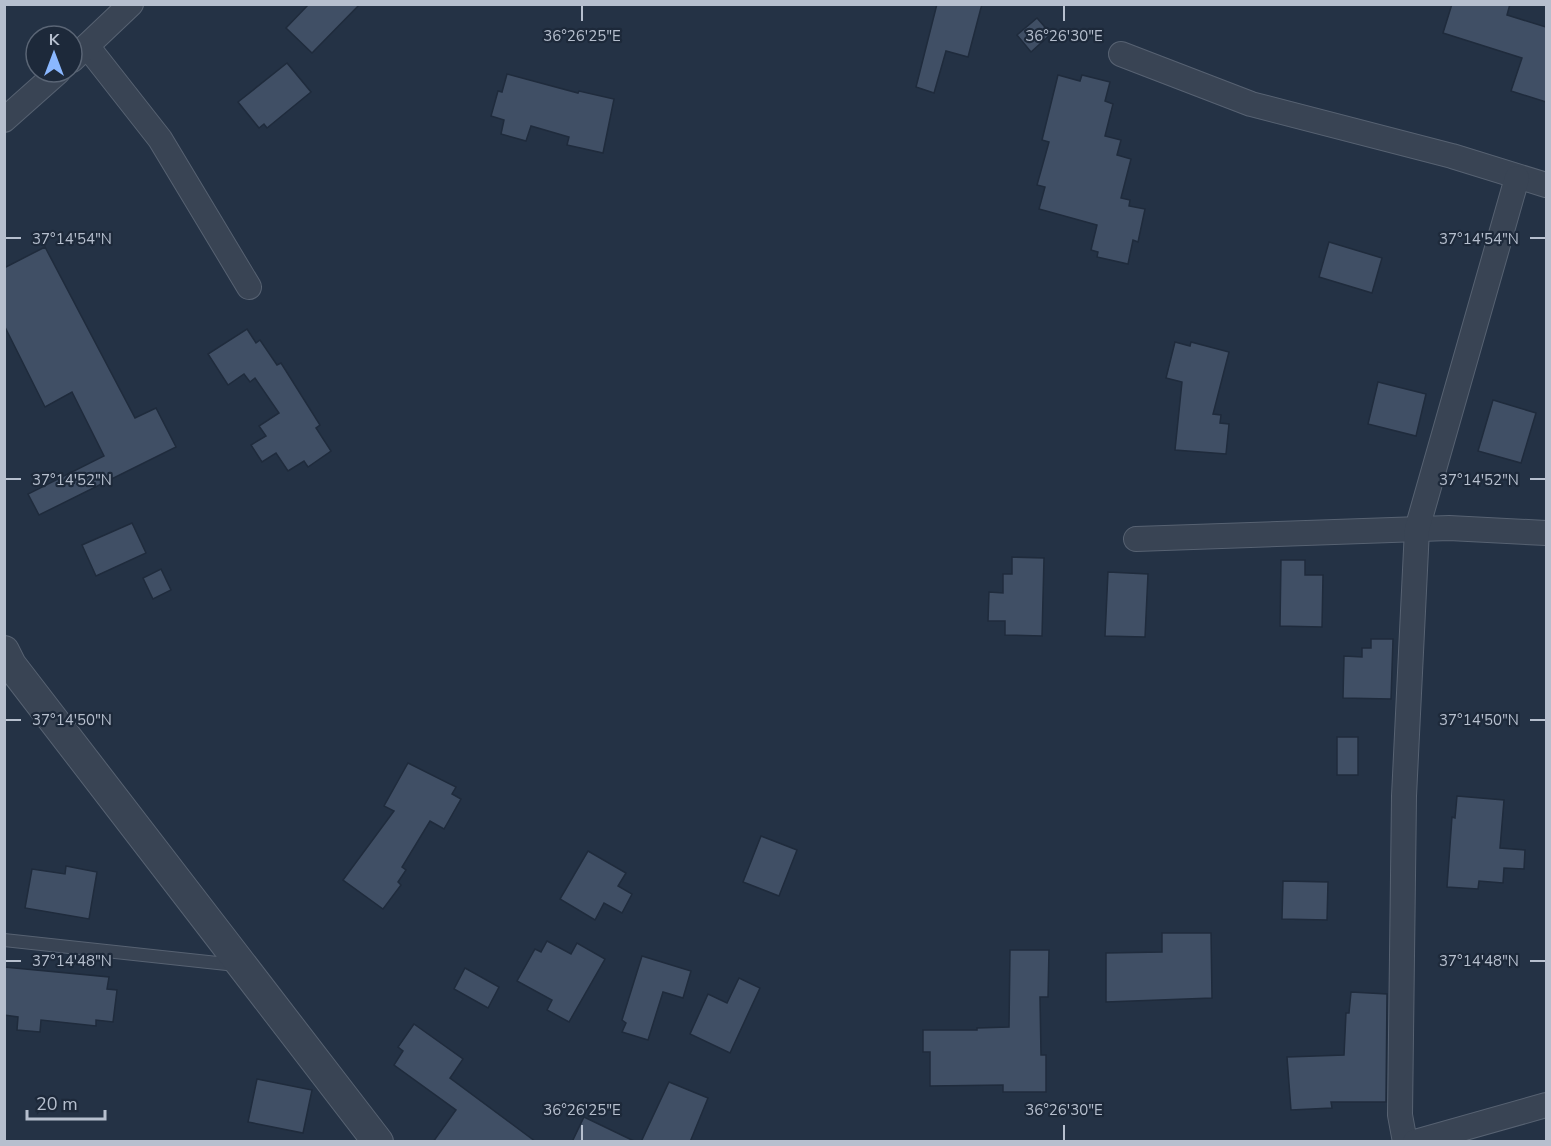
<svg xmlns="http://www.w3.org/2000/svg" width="1551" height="1146" font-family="'Nunito Sans',sans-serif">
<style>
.building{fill:#404f65;stroke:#1f2b3c;stroke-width:1.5}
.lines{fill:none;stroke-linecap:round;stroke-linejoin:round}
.service-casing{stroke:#576272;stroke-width:14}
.minor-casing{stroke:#576272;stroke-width:26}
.tertiary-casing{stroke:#576272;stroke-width:32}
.service{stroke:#394454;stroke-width:12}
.minor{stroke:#394454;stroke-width:24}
.tertiary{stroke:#394454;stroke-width:30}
.ticks{fill:none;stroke:#b6bfce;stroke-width:2}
.ticks-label{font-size:15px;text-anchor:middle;fill:#b6bfce;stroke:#1d293a;stroke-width:4.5;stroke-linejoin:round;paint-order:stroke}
</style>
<rect width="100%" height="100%" fill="#243245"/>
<!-- building -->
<g class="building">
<path d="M309,4H360L312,53L286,28Z"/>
<path d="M937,4H982L968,57L946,51L934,93L916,87Z"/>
<path d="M1452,4H1510L1507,15L1546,27V102L1511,91L1522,58L1443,33Z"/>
<path d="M1037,18L1051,34L1031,52L1017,35Z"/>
<path d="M287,63L311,92L267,128L264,124L259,128L238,102Z"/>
<path d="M507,74L578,93L579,91L614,99L603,153L567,145L569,137L531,126L526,141L501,134L504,120L491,116L498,91L502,92Z"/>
<path d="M1058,75L1080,81L1082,75L1110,82L1105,101L1113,104L1105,136L1121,140L1117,155L1131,159L1121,198L1130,200L1129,206L1145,209L1138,242L1133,240L1128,264L1097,257L1098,252L1091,250L1097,225L1039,209L1045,187L1037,185L1049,142L1042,140Z"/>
<path d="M1329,242L1382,258L1372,293L1319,277Z"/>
<path d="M45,247L135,418L156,408L176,447L39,515L28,494L104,456L72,392L45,407L4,325V268Z"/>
<path d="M247,329L256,343L260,340L277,365L281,363L320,425L316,428L331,451L308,467L304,461L288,471L276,453L262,462L251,445L266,436L259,426L279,413L255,378L250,382L244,374L228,385L208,354Z"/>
<path d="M1175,342L1190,346L1191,342L1229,352L1213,414L1221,415L1220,423L1229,424L1226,454L1175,450L1182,382L1166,378Z"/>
<path d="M1378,382L1426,394L1416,436L1368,424Z"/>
<path d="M1493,400L1536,413L1521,463L1478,451Z"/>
<path d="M132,523L146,553L96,576L82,545Z"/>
<path d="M1012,557L1044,558L1042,636L1005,635V621H988L989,592L1003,593V574H1012Z"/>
<path d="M1281,560H1305V575H1323L1322,627L1280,626Z"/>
<path d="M161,569L171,590L153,599L143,578Z"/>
<path d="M1108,572L1148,574L1145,637L1105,636Z"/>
<path d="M1371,639H1393L1391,699L1343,698L1344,656L1362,657V648H1371Z"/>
<rect x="1337" y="737" width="21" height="38"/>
<path d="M408,763L456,787L452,794L461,799L444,829L430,821L402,867L406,870L398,882L401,885L383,909L343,880L394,811L384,806Z"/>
<path d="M1457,796L1504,800L1500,848L1525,850L1524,869L1504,868L1503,883L1479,881L1478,889L1447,887L1452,817L1455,818Z"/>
<path d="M761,836L797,850L779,896L743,882Z"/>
<path d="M588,851L626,873L618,886L632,894L622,913L604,903L595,920L560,899Z"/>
<path d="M66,866L97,872L89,919L25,908L32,869L65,874Z"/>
<path d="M1283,881L1328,882L1327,920L1282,919Z"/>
<path d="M1162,933H1211L1212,998L1106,1002V953L1162,952Z"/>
<path d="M547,941L571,954L577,943L605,959L569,1022L547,1010L552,1000L517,981L535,949L541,952Z"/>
<path d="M1010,950H1049L1048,997H1040L1041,1055H1046V1092H1003V1085L930,1086V1052H923V1030H977V1028L1009,1027Z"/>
<path d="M642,956L691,971L683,998L663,992L648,1040L622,1032L626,1023L622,1020Z"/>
<path d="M4,967L109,977L107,989L117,990L113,1022L96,1020V1026L41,1020L40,1032L17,1030L18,1017L4,1015Z"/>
<path d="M465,968L499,987L488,1008L454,989Z"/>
<path d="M739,978L760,988L730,1053L690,1034L708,994L727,1003Z"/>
<path d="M1351,992L1387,994L1386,1102H1331L1332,1108L1291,1110L1287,1057L1344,1055L1346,1013H1349Z"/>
<path d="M414,1024L463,1059L450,1078L536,1142H433L456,1110L394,1065L403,1051L398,1047Z"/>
<path d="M257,1079L312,1090L303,1133L248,1122Z"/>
<path d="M669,1082L708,1098L690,1142H641Z"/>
<path d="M584,1117L636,1142H572Z"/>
</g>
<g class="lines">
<defs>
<path id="service" d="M4,940L236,965"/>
<g id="minor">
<path d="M87,46L160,139L249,287"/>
<path d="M1121,54L1251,104L1452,156L1546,185"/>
<path d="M72,60L131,4"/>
<path d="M4,120L58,72"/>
<path d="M1136,539L1449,528L1546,533"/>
<path d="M1405,1142L1400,1115L1404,796L1417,529L1517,178"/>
<path d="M1415,1142L1546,1105"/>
</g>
<path id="tertiary" d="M4,651L11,665L378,1142"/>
</defs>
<!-- service casing -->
<use href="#service" class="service-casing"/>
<!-- minor casing -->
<use href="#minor" class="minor-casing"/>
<!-- tertiary casing -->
<use href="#tertiary" class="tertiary-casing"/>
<!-- service -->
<use href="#service" class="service"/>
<!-- minor -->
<use href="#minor" class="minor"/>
<!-- tertiary -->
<use href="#tertiary" class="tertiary"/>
</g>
<!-- ticks -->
<path class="ticks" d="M582,6V21M1064,6V21M6,238H21M1530,238H1545M6,479H21M1530,479H1545M6,720H21M1530,720H1545M6,961H21M1530,961H1545M582,1125V1140M1064,1125V1140"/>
<g class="ticks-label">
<text x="582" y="41">36°26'25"E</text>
<text x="1064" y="41">36°26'30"E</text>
<text x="72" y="244">37°14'54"N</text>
<text x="1479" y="244">37°14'54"N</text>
<text x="72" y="485">37°14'52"N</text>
<text x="1479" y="485">37°14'52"N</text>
<text x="72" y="725">37°14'50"N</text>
<text x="1479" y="725">37°14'50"N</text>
<text x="72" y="966">37°14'48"N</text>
<text x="1479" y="966">37°14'48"N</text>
<text x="582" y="1115">36°26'25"E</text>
<text x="1064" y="1115">36°26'30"E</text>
</g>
<!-- border -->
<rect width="1551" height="1146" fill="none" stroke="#b6bfce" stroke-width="12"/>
<!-- north arrow -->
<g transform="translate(54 54)"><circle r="28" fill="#1d293a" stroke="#5a6575" stroke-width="1.5"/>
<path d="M0-4.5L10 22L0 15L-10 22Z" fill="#8ab7ff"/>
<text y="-9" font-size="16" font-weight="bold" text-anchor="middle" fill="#b6bfce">K</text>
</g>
<!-- scale -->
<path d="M27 1110v9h78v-9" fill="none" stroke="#b6bfce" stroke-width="3"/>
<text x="36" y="1110" font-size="18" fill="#b6bfce" stroke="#1d293a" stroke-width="4.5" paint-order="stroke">20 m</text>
</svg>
